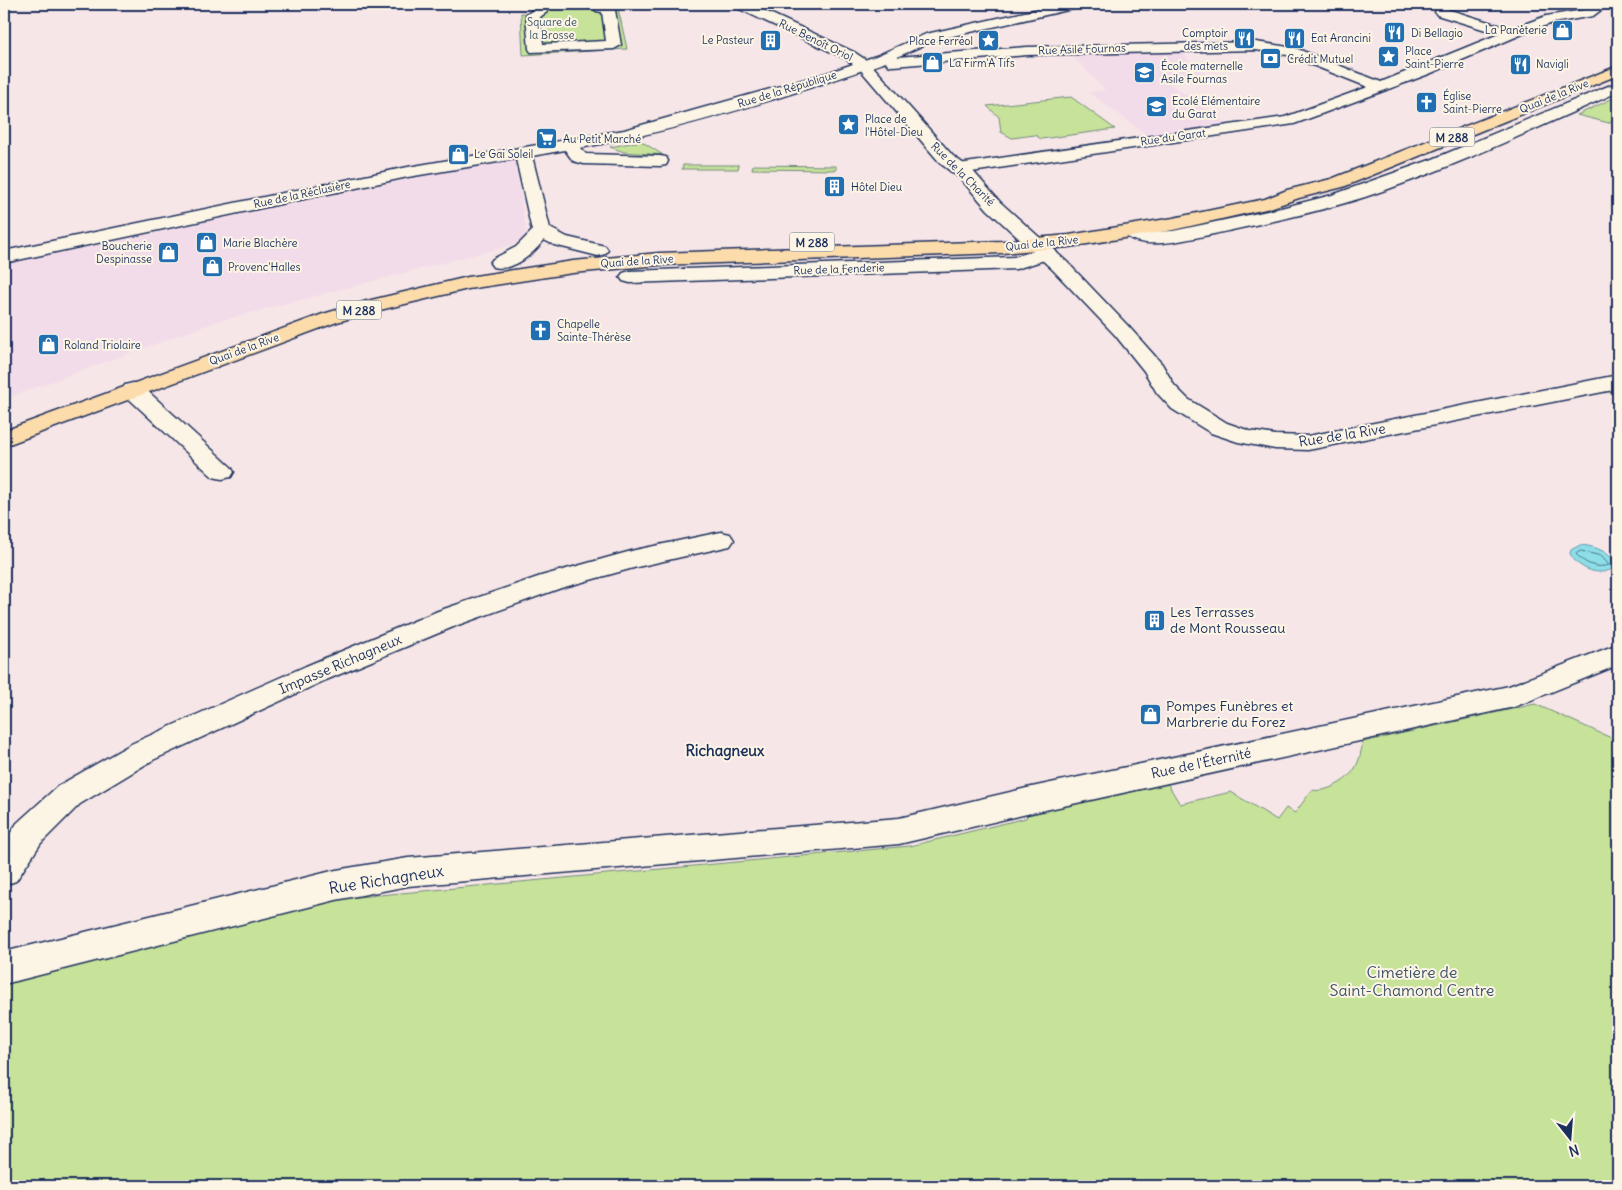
<svg xmlns="http://www.w3.org/2000/svg" width="1622" height="1190" font-family="Delius,sans-serif">
<style>
.built{fill:#f3dce9}
.green{fill:#c7e39a;stroke:#71897c}
.water{fill:#8ddee6;stroke:#5f98b0}
.lines{fill:none;stroke-linecap:round;stroke-linejoin:round}
.shore{stroke:#497594;stroke-width:1}
.minor-casing{stroke:#1b2f5e;stroke-width:3}
.secondary-casing{stroke:#1b2f5e;stroke-width:3}
.primary-casing{stroke:#1b2f5e;stroke-width:3}
.minor{fill:#fcf5e5;fill-rule:evenodd}
.secondary{fill:#fcf5e5;fill-rule:evenodd}
.primary{fill:#fddcac;fill-rule:evenodd}
.labels{text-anchor:middle;dominant-baseline:central;stroke-width:4;stroke-linejoin:round;paint-order:stroke}
.far-park-label{font-size:11px;fill:#3d536a;stroke:#fcf5e5}
.far-poi-label{font-size:11px;fill:#1b2f5e;stroke:#fcf5e5;text-anchor:start}
.far-street-label{font-size:11px;fill:#1b2f5e;stroke:#fcf5e5}
.shield{fill:#fcf5e5;stroke:#5e6a86;stroke-width:1}
.shield-label{font-size:12px;font-weight:bold;fill:#1b2f5e}
.street-label{font-size:14px;fill:#1b2f5e;stroke:#fcf5e5}
.poi-label{font-size:14px;fill:#1b2f5e;stroke:#fcf5e5;text-anchor:start}
.neighbourhood-label{font-size:15px;font-weight:bold;fill:#1b2f5e;stroke:#fcf5e5}
.near-street-label{font-size:16px;fill:#1b2f5e;stroke:#fcf5e5}
.near-park-label{font-size:16px;fill:#3d536a;stroke:#fcf5e5}
</style>
<rect width="100%" height="100%" fill="#f7e6e7"/>
<filter id="ink" filterUnits="userSpaceOnUse"><feTurbulence type="fractalNoise" baseFrequency=".02" numOctaves="2"/><feDisplacementMap in="SourceGraphic" scale="10" xChannelSelector="R" yChannelSelector="G"/><feConvolveMatrix kernelMatrix="1 2 1 2 8 2 1 2 1" color-interpolation-filters="sRGB"/></filter>
<g filter="url(#ink)">
<!-- built -->
<g class="built">
<path d="M1182,51L1193,65L1211,78L1169,83L1230,125L1148,136L1088,92L1105,90L1070,54Z"/>
<path d="M514,157L528,241L216,322L4,399V265Z"/>
</g>
<!-- green -->
<g class="green">
<path d="M554,4H609L611,8H618L627,49L523,55L521,13H530V5Z"/>
<path d="M1618,96V117L1609,123L1577,115Z"/>
<path d="M1071,97L1115,129L1041,139L1035,135L1012,138L1001,132L999,117L987,106Z"/>
<path d="M641,141L663,155L624,152L610,147Z"/>
<path d="M683,165H739L738,169H682Z"/>
<path d="M753,165L836,166V170L752,169Z"/>
<path d="M1535,704L1618,741V1186H4V981L293,903L910,846L1026,818L1028,812L1167,783L1180,804L1231,792L1277,820L1286,808L1295,813L1312,790C1326,793 1348,781 1355,768C1360,761 1361,750 1363,742Z"/>
</g>
<!-- water -->
<path class="water" d="M1580,545C1593,546 1606,550 1614,561L1613,568C1600,578 1576,568 1570,553L1571,550Z"/>
<g class="lines">
<!-- shore -->
<path class="shore" d="M1581,551L1601,556L1609,565C1596,569 1585,564 1576,554Z"/>
<defs>
<g id="minor">
<path d="M533,4H546L547,12L540,17L543,44L606,41L602,12L596,11L593,4H606L615,10L621,45L614,49L531,52L529,49L526,15L533,10Z"/>
<path d="M1061,4H1084L1077,8L935,40L897,57L1027,47L1256,42L1295,48L1381,82L1499,34L1437,15L1435,12L1437,9H1447L1511,29L1546,16L1584,10L1593,4H1609L1593,16L1553,23L1532,30L1429,74L1294,124L958,174L952,173L949,169L952,165L1285,117L1368,87L1287,55L1256,50L1027,55L893,66L888,65L886,62C789,96 682,130 580,148L586,154L660,156L666,157L668,161L666,165L660,166L584,164L573,161L565,150L532,156L550,228L567,237L605,246L608,250L605,254L598,256L554,245L544,240C533,254 513,272 493,267L490,263L493,259L516,247L532,231L516,159L408,177L4,263V251L408,167L624,130L827,73L876,56L926,34Z"/>
<path d="M1618,82V92C1535,129 1452,168 1365,197C1315,213 1264,223 1214,234C1192,238 1138,254 1123,232L1125,228L1132,226L1151,232L1173,231L1277,209L1332,195L1433,159Z"/>
<path d="M1047,247L1054,249L1057,253L1054,257L1016,269L630,283L623,281L620,277L623,273L630,271L1014,257Z"/>
<path d="M133,383L141,385L231,467L234,472L231,477L222,479L213,477L125,395L122,390L125,385Z"/>
<path d="M721,532L730,534L734,540L730,546L637,567L561,588L458,625L326,680L153,760L80,804L41,843L16,881L4,885V843L17,823L58,786L131,744L306,666L438,611L541,576L635,550Z"/>
<path d="M1618,644V665L1514,707L1027,814L899,844L408,886L336,900L4,984V952L336,870L408,858L899,818L1027,788L1509,686Z"/>
</g>
<path id="secondary" d="M733,4H750L854,52L869,62L953,156L972,170L1000,202L1067,262L1129,327L1162,364L1174,385L1188,399L1227,423L1250,431L1275,435L1308,436L1618,375V389L1308,450L1275,449L1238,442L1211,433L1172,409L1157,393L1144,371L1115,335L1053,270L988,210L960,178L941,164L859,68L844,58L735,7Z"/>
<path id="primary" d="M1618,66V75L1343,187L1299,198L1270,208L1173,230L1069,247L1003,253L659,265L573,273L468,289L380,310L337,322L4,446V431L323,314L367,301L468,277L573,261L659,253L1003,241L1069,235L1173,218L1265,199L1287,190L1331,179Z"/>
</defs>
<!-- minor casing -->
<use href="#minor" class="minor-casing"/>
<!-- secondary casing -->
<use href="#secondary" class="secondary-casing"/>
<!-- primary casing -->
<use href="#primary" class="primary-casing"/>
<!-- minor -->
<use href="#minor" class="minor"/>
<!-- secondary -->
<use href="#secondary" class="secondary"/>
<!-- primary -->
<use href="#primary" class="primary"/>
</g>
</g>
<!-- icons -->
<defs>
<symbol id="shop-square" viewBox="-11 -11 22 22"><rect x="-9" y="-9" width="18" height="18" rx="4" fill="#1f6fb2" stroke="#fcf5e5"/><path d="M-5-2.5h2.3a2.7 3.5 0 0 1 5.4 0H5L5.5 6h-11ZM-1.5-2.5h3a1.5 2.3 0 0 0-3 0Z" fill="#fff"/></symbol>
<symbol id="restaurant-square" viewBox="-11 -11 22 22"><rect x="-9" y="-9" width="18" height="18" rx="4" fill="#1f6fb2" stroke="#fcf5e5"/><path d="M-5-6h1v4h1v-4h1v4h1v-4h1v5L-1.5 .5V6h-2V.5L-5-1ZM5-6V6H3V1.5H1.5Q1.5-4 5-6Z" fill="#fff"/></symbol>
<symbol id="building-square" viewBox="-11 -11 22 22"><rect x="-9" y="-9" width="18" height="18" rx="4" fill="#1f6fb2" stroke="#fcf5e5"/><path d="M-4-6H4V6H1V3H-1V6H-4ZM-2.5-4.3h1.7v1.8h-1.7ZM.8-4.3h1.7v1.8H.8ZM-2.5-1h1.7V.8h-1.7ZM.8-1h1.7V.8H.8Z" fill="#fff"/></symbol>
<symbol id="sight-square" viewBox="-11 -11 22 22"><rect x="-9" y="-9" width="18" height="18" rx="4" fill="#1f6fb2" stroke="#fcf5e5"/><path d="M0-6L1.8-2.2L6-1.7L2.9 1.2L3.7 5.4L0 3.3L-3.7 5.4L-2.9 1.2L-6-1.7L-1.8-2.2Z" fill="#fff"/></symbol>
<symbol id="bank-square" viewBox="-11 -11 22 22"><rect x="-9" y="-9" width="18" height="18" rx="4" fill="#1f6fb2" stroke="#fcf5e5"/><path d="M-6-4H6V4H-6ZM0-2.3a2.3 2.3 0 1 0 0 4.6a2.3 2.3 0 1 0 0-4.6Z" fill="#fff"/></symbol>
<symbol id="school-square" viewBox="-11 -11 22 22"><rect x="-9" y="-9" width="18" height="18" rx="4" fill="#1f6fb2" stroke="#fcf5e5"/><path d="M0-5L7-2L0 1L-7-2ZM-4 1L0 2.5L4 1V4Q0 6-4 4Z" fill="#fff"/></symbol>
<symbol id="church-square" viewBox="-11 -11 22 22"><rect x="-9" y="-9" width="18" height="18" rx="4" fill="#1f6fb2" stroke="#fcf5e5"/><path d="M-1.2-6h2.4v3.5h3.3v2.4h-3.3V6h-2.4V-.1h-3.3v-2.4h3.3Z" fill="#fff"/></symbol>
<symbol id="supermarket-square" viewBox="-11 -11 22 22"><rect x="-9" y="-9" width="18" height="18" rx="4" fill="#1f6fb2" stroke="#fcf5e5"/><path d="M-6-5.5h2.5l.6 2H6L4.5 2H-2.5L-4.4-4H-6ZM-1.5 3.2a1.3 1.3 0 1 0 .1 0ZM3 3.2a1.3 1.3 0 1 0 .1 0Z" fill="#fff"/></symbol>
</defs>
<g fill-rule="evenodd">
<use href="#shop-square" x="1550" y="18" width="25" height="25"/>
<use href="#restaurant-square" x="1382" y="20" width="25" height="25"/>
<use href="#restaurant-square" x="1282" y="26" width="25" height="25"/>
<use href="#restaurant-square" x="1232" y="26" width="25" height="25"/>
<use href="#building-square" x="758" y="28" width="25" height="25"/>
<use href="#sight-square" x="976" y="28" width="25" height="25"/>
<use href="#sight-square" x="1376" y="44" width="25" height="25"/>
<use href="#bank-square" x="1258" y="46" width="25" height="25"/>
<use href="#shop-square" x="920" y="50" width="25" height="25"/>
<use href="#restaurant-square" x="1508" y="52" width="25" height="25"/>
<use href="#school-square" x="1132" y="60" width="25" height="25"/>
<use href="#church-square" x="1414" y="90" width="25" height="25"/>
<use href="#school-square" x="1144" y="94" width="25" height="25"/>
<use href="#sight-square" x="836" y="112" width="25" height="25"/>
<use href="#supermarket-square" x="534" y="126" width="25" height="25"/>
<use href="#shop-square" x="446" y="142" width="25" height="25"/>
<use href="#building-square" x="822" y="174" width="25" height="25"/>
<use href="#shop-square" x="194" y="230" width="25" height="25"/>
<use href="#shop-square" x="156" y="240" width="25" height="25"/>
<use href="#shop-square" x="200" y="254" width="25" height="25"/>
<use href="#church-square" x="528" y="318" width="25" height="25"/>
<use href="#shop-square" x="36" y="332" width="25" height="25"/>
<use href="#building-square" x="1142" y="608" width="25" height="25"/>
<use href="#shop-square" x="1138" y="702" width="25" height="25"/>
</g>
<g class="labels">
<!-- far-park labels -->
<g class="far-park-label">
<text x="552" y="22">Square de<tspan x="552" dy="13">la Brosse</tspan></text>
</g>
<!-- far-poi labels -->
<g class="far-poi-label">
<text x="1547" y="30" text-anchor="end">La Panèterie</text>
<text x="1228" y="33" text-anchor="end">Comptoir<tspan x="1228" dy="13">des mets</tspan></text>
<text x="1411" y="33">Di Bellagio</text>
<text x="1311" y="38">Eat Arancini</text>
<text x="754" y="40" text-anchor="end">Le Pasteur</text>
<text x="973" y="41" text-anchor="end">Place Ferréol</text>
<text x="1405" y="51">Place<tspan x="1405" dy="13">Saint-Pierre</tspan></text>
<text x="1287" y="59">Crédit Mutuel</text>
<text x="949" y="63">La Firm'A Tifs</text>
<text x="1536" y="64">Navigli</text>
<text x="1161" y="66">École maternelle<tspan x="1161" dy="13">Asile Fournas</tspan></text>
<text x="1443" y="96">Église<tspan x="1443" dy="13">Saint-Pierre</tspan></text>
<text x="1172" y="101">Ecolé Elémentaire<tspan x="1172" dy="13">du Garat</tspan></text>
<text x="865" y="119">Place de<tspan x="865" dy="13">l'Hôtel-Dieu</tspan></text>
<text x="563" y="139">Au Petit Marché</text>
<text x="474" y="154">Le Gai Soleil</text>
<text x="851" y="187">Hôtel Dieu</text>
<text x="223" y="243">Marie Blachère</text>
<text x="152" y="246" text-anchor="end">Boucherie<tspan x="152" dy="13">Despinasse</tspan></text>
<text x="228" y="267">Provenc'Halles</text>
<text x="557" y="324">Chapelle<tspan x="557" dy="13">Sainte-Thérèse</tspan></text>
<text x="64" y="345">Roland Triolaire</text>
</g>
<!-- far-street labels -->
<g class="far-street-label">
<text transform="translate(816 40) rotate(26)">Rue Benoît Oriol</text>
<text transform="translate(1082 49) rotate(-2)">Rue Asile Fournas</text>
<text transform="translate(787 89) rotate(-17)">Rue de la République</text>
<text transform="translate(1554 96) rotate(-22)">Quai de la Rive</text>
<text transform="translate(1173 137) rotate(-8)">Rue du Garat</text>
<text transform="translate(963 174) rotate(45)">Rue de la Charité</text>
<text transform="translate(302 194) rotate(-12)">Rue de la Réclusière</text>
<text transform="translate(1042 243) rotate(-6)">Quai de la Rive</text>
<text transform="translate(637 261) rotate(-4)">Quai de la Rive</text>
<text transform="translate(839 269) rotate(-2)">Rue de la Fenderie</text>
<text transform="translate(244 349) rotate(-20)">Quai de la Rive</text>
</g>
<!-- shield labels -->
<g class="shield">
<rect x="1429.5" y="127.5" width="45" height="19" rx="4"/>
<rect x="789.5" y="232.5" width="45" height="19" rx="4"/>
<rect x="336.5" y="300.5" width="45" height="19" rx="4"/>
</g>
<g class="shield-label">
<text x="1452" y="137">M 288</text>
<text x="812" y="242">M 288</text>
<text x="359" y="310">M 288</text>
</g>
<!-- street labels -->
<g class="street-label">
<text transform="translate(1342 435) rotate(-9)">Rue de la Rive</text>
<text transform="translate(340 664) rotate(-23)">Impasse Richagneux</text>
<text transform="translate(1201 763) rotate(-12)">Rue de l'Éternité</text>
</g>
<!-- poi labels -->
<g class="poi-label">
<text x="1170" y="612">Les Terrasses<tspan x="1170" dy="16">de Mont Rousseau</tspan></text>
<text x="1166" y="706">Pompes Funèbres et<tspan x="1166" dy="16">Marbrerie du Forez</tspan></text>
</g>
<!-- neighbourhood labels -->
<g class="neighbourhood-label">
<text x="725" y="750">Richagneux</text>
</g>
<!-- near-street labels -->
<g class="near-street-label">
<text transform="translate(386 879) rotate(-9)">Rue Richagneux</text>
</g>
<!-- near-park labels -->
<g class="near-park-label">
<text x="1412" y="972">Cimetière de<tspan x="1412" dy="18">Saint-Chamond Centre</tspan></text>
</g>
</g>
<!-- margin -->
<rect width="1622" height="1190" fill="none" stroke="#fcf5e5" stroke-width="20"/>
<rect x="10" y="10" width="1602" height="1170" fill="none" stroke="#1b2f5e" stroke-width="2" filter="url(#ink)"/>
<!-- north arrow -->
<g transform="translate(1570 1138) rotate(163)" stroke="#fcf5e5" stroke-width="4" paint-order="stroke">
<path d="M0-4L9 19L0 12L-9 19Z" fill="#1b2f5e"/>
<text y="-8" font-size="14" font-weight="bold" text-anchor="middle" fill="#1b2f5e">N</text>
</g>
</svg>
